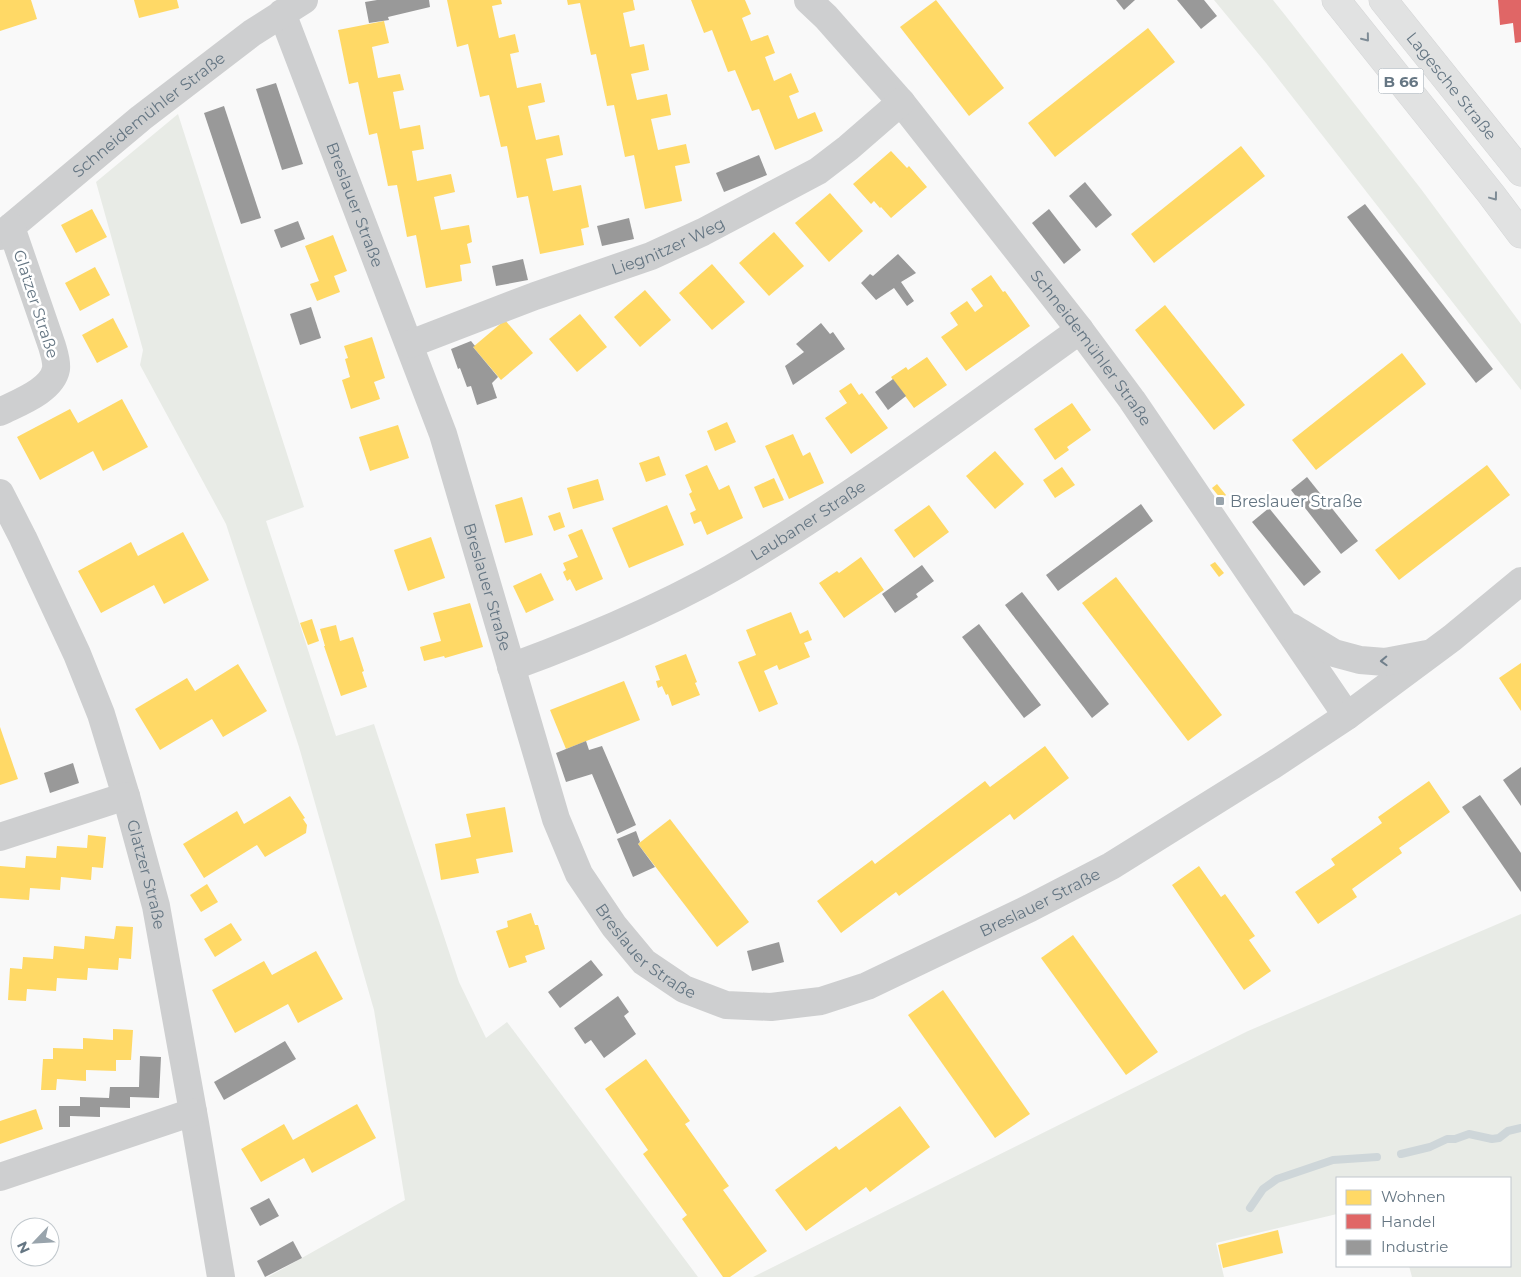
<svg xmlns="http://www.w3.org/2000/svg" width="1521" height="1277" font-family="Montserrat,sans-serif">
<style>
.green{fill:#e8ebe6}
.homes{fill:#ffd966}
.shops{fill:#e06666}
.industry{fill:#999}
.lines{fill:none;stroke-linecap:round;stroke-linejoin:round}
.stream{stroke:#ced6d9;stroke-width:8}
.major-casing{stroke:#d5d6d7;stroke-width:29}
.minor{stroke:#cecfd0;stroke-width:28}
.major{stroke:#e1e2e2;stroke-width:28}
.oneway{stroke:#7e8c96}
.oneway2{stroke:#707f8b}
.poi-dot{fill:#99a4ac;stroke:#fff;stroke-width:2}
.labels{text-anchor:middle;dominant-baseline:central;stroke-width:5;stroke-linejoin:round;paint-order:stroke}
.shield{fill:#fff;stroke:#939fa8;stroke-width:1}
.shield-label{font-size:15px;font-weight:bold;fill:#657683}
.street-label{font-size:16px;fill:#657683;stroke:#fff}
.poi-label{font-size:16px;fill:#657683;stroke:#fff;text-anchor:start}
</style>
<rect width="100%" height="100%" fill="#f9f9f9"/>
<!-- green -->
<g class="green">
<path d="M1214,0H1273L1285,15L1421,189L1521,324V390L1266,63Z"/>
<path d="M178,114L304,507L266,521L336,736L374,724L459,982L486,1038L507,1022L698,1277H268L405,1200L374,1010L299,747L226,524L140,365L143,350L96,182Z"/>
<path d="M1521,914V1277H1412L1409,1266H1510V1178H1337V1214L1216,1243L1224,1277H753L1248,1031Z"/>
</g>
<!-- homes -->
<g class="homes">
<path d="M0,0H31L37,19L0,31Z"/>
<path d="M134,0H177L179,8L139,18Z"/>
<path d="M447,0H501L502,4L492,6L499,38L515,34L519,52L510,54L517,88L541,83L545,102L528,106L536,140L559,135L563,155L546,159L553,191L581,185L589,227L581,229L584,245L540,254L528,196L517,198L507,146L501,147L489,95L480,97L468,44L457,47Z"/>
<path d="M567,0H633L635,10L623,13L630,47L644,44L649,70L631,74L637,100L667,94L671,115L651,119L658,150L686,144L690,163L675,166L682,201L645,209L634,155L625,157L614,105L607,106L596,54L591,55L580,3L568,5Z"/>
<path d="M691,0H745L751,14L742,18L751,41L768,35L775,53L765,57L774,81L791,73L799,92L789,96L798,119L815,112L823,131L775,150L759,109L752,111L735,70L728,72L712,30L704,33Z"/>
<path d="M936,0L1004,88L969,116L900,27Z"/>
<path d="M384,21L389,43L372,47L378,78L400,74L404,90L393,92L400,129L420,125L424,149L412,151L417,181L451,174L455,192L434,197L441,230L469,225L472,242L467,244L471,263L460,265L462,281L426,288L416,235L407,237L397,185L388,186L377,133L369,135L358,82L349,84L338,30Z"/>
<path d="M1148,28L1175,62L1055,157L1028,123Z"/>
<path d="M1241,146L1265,176L1154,263L1131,234Z"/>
<path d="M891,151L907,168L909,166L927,187L891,218L881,207L880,208L874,201L871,204L853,184Z"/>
<path d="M830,193L863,231L829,262L795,223Z"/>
<path d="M92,209L107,237L76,253L61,225Z"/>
<path d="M774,232L804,266L769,296L739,263Z"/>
<path d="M333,235L347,271L334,276L340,292L317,301L310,284L319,281L305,246Z"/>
<path d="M712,264L745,302L712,330L679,293Z"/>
<path d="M95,267L110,295L80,311L65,283Z"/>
<path d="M991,275L1003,292L1005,291L1030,326L966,371L941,337L958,325L950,313L967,301L975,312L983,306L971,289Z"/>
<path d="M645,290L671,320L640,347L614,317Z"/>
<path d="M1165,305L1245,405L1214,430L1135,330Z"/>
<path d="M580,314L607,347L577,372L549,339Z"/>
<path d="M113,318L128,347L97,363L82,335Z"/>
<path d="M505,320L533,353L501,380L473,347Z"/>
<path d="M372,337L385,378L374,382L380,399L351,409L342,380L350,377L345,359L348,358L344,346Z"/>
<path d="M1402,353L1426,384L1316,470L1292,440Z"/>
<path d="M927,357L947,385L914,408L891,377L906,367L908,370Z"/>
<path d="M851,383L859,395L862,393L888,428L851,454L825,418L847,403L839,391Z"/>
<path d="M122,399L148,447L103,471L93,451L40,480L17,437L70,409L78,423Z"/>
<path d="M1072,403L1091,430L1067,447L1069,450L1055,460L1034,429Z"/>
<path d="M727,422L736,442L715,451L707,431Z"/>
<path d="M398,425L409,458L370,471L359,437Z"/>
<path d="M793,434L803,456L810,452L824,483L789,499L765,446Z"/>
<path d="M995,451L1024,484L995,509L966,476Z"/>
<path d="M659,456L666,475L646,482L639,463Z"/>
<path d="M707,465L719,490L729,485L743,518L707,535L701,521L694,524L690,513L696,510L689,494L692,492L685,475Z"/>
<path d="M1487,465L1510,495L1399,580L1375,550Z"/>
<path d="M1062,467L1075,485L1055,498L1043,480Z"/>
<path d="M774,478L784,500L763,508L754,487Z"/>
<path d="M598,479L604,500L573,509L567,488Z"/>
<path d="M1217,484L1226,495L1221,499L1212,488Z"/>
<path d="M522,497L533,535L505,543L495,505Z"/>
<path d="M667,505L684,545L629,568L612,528Z"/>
<path d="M929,505L949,532L914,558L894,530Z"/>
<path d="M560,512L565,527L554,531L548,516Z"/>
<path d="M582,529L603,579L576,591L570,579L567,581L563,572L566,570L563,563L578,557L568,535Z"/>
<path d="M183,532L209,580L164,604L154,585L101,613L78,571L131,542L138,556Z"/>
<path d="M431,537L445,578L408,591L394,550Z"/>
<path d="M861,557L884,590L844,618L819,583L837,571L839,573Z"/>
<path d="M1215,562L1224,573L1219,577L1210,565Z"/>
<path d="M541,573L554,600L526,613L513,586Z"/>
<path d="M1116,577L1222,715L1188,741L1082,603Z"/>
<path d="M470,603L483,647L445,658L444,656L424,661L420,647L441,641L433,613Z"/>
<path d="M791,612L800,634L808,630L812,640L804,643L810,657L779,670L777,665L764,671L778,704L759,712L738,662L756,655L746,630Z"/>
<path d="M312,619L319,641L308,645L300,623Z"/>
<path d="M336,625L340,641L353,637L364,671L362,672L367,687L341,696L324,646H325L320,629Z"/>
<path d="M686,654L697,682L695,683L700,695L672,706L668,694L666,695L662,686L658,688L656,681L660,680L655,666Z"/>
<path d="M1521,663V711L1499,678Z"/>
<path d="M238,664L267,711L223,737L212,719L160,750L135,709L187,678L195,691Z"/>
<path d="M624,681L640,720L566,749L550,710Z"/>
<path d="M0,727L18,779L0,785Z"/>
<path d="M1045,746L1069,778L1014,820L1010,814L899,896L896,892L841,933L817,901L872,860L875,864L985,781L990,787Z"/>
<path d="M1429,781L1450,812L1399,848L1402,853L1352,889L1357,897L1318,924L1295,892L1335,865L1331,859L1382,823L1378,817Z"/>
<path d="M290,796L305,818L303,819L307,825L306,833L265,857L257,845L204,878L183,844L237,811L244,824Z"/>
<path d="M505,807L513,852L476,859L479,873L441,880L435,844L471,837L466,814Z"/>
<path d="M670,819L749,922L717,947L638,844Z"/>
<path d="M88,835L106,837L103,868L92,867L91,880L61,877L60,890L30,888L29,900L0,898V866L25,868L26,856L56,858L57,846L87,848Z"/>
<path d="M1199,866L1221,897L1225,894L1255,936L1249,940L1271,971L1244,990L1172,885Z"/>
<path d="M207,884L218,902L201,912L190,895Z"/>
<path d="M531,913L535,925H538L545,949L525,956L527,962L509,968L496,931L508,927L507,921Z"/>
<path d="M231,923L242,940L215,957L204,939Z"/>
<path d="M116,926L133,927L131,959L119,958L118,970L88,968L87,980L57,978L56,991L27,989L26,1001L8,1000L10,968L22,969L23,957L53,959L54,946L84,949L85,936L114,939Z"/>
<path d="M1073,935L1158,1052L1126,1075L1041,958Z"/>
<path d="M316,951L343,999L298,1023L288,1004L235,1033L212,990L264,961L272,975Z"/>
<path d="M943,990L1030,1114L995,1138L908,1015Z"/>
<path d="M113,1029L133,1030L131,1060H116V1071L86,1070V1081L57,1079L56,1090H41L43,1059H53V1048L83,1049V1038L113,1040Z"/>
<path d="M646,1059L690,1121L685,1124L729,1186L723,1190L767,1251L730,1277H723L682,1219L687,1215L643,1154L648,1150L605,1089Z"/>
<path d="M357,1104L376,1138L312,1173L304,1158L261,1182L241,1149L284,1124L293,1140Z"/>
<path d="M900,1106L930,1147L870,1192L866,1187L806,1231L775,1190L836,1146L839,1150Z"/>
<path d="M36,1109L43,1129L0,1144V1121Z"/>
<path d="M1278,1230L1283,1253L1223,1268L1218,1245Z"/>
</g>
<!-- shops -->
<path class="shops" d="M1498,0H1521V42L1515,43L1513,23L1500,25Z"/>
<!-- industry -->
<g class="industry">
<path d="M377,0H429L430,7L388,17L389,20L369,23L365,2Z"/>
<path d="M1116,0H1135L1124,10Z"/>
<path d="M1177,0H1204L1217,16L1201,29Z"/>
<path d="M276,83L303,164L282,170L256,89Z"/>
<path d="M224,106L261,218L241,224L204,113Z"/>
<path d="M759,155L767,175L724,192L716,173Z"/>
<path d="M1085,182L1112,215L1096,228L1069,196Z"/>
<path d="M1365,204L1493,369L1476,383L1347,217Z"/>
<path d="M1049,209L1081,250L1064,264L1032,223Z"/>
<path d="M629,218L634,239L602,246L597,226Z"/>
<path d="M298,221L305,239L281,248L274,230Z"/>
<path d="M898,254L916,273L901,282L914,301L907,306L894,288L876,300L861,283L870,274L873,276Z"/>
<path d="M523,259L528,280L496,286L492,266Z"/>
<path d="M311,307L321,338L300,345L290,314Z"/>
<path d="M821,323L830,334L833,332L845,349L793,385L785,366L804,352L796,344Z"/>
<path d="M471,341L475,346L473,347L498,377L492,383L497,398L477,405L471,386L467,387L460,368L458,369L451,349Z"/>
<path d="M893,379L906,396L888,410L875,392Z"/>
<path d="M1307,477L1358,541L1341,554L1291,490Z"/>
<path d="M1141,504L1153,521L1058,591L1046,575Z"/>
<path d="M1269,508L1321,572L1304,586L1252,522Z"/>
<path d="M922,565L934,581L916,594L918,597L895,613L882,594Z"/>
<path d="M1022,592L1109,704L1092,718L1005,605Z"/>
<path d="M979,624L1041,705L1024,718L962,637Z"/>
<path d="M586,741L589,750L602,746L636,825L617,834L592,774L566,782L556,753Z"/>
<path d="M73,763L79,783L50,793L44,773Z"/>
<path d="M1521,767V806L1503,780Z"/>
<path d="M1480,795L1521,853V892L1462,807Z"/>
<path d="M636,831L640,842L638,844L655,867L633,877L617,839Z"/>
<path d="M779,942L784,962L752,971L747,951Z"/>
<path d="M591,960L603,975L560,1008L548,992Z"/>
<path d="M618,996L629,1012L624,1016L636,1034L604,1058L591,1040L585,1044L574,1028Z"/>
<path d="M285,1041L296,1059L224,1100L214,1082Z"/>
<path d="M140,1056L161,1057L159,1098L130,1097V1108L100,1107V1117L70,1116V1127H59V1106H80V1097L109,1098L110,1087H139Z"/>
<path d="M269,1198L279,1216L260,1226L250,1208Z"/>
<path d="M293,1241L302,1258L265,1277L257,1261Z"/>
</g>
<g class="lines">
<!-- stream -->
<g class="stream">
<path d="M1401,1154L1430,1147L1447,1139H1455L1469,1134L1492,1139L1499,1138L1508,1131L1521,1128"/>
<path d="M1250,1208L1263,1189L1277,1179L1333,1160L1377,1157"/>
</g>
<defs>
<g id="major">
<path d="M1336,0L1491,194L1521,234"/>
<path id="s7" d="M1383,0L1521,172"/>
</g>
</defs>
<!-- major casing -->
<use href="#major" class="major-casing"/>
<!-- minor -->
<g class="minor">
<path id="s1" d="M808,0L826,17L901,102L1080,330L1132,400L1347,716"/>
<path id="s2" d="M282,13L443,434L556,819L579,874L614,926L644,962L684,989L726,1005L771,1007L821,1001L867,986L1030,908L1111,866L1273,765L1347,716L1452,638L1521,581"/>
<path id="s3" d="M0,236L141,118L252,33L304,0"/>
<path id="s4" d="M410,344L535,296L651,256L703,232L818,171L848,148L901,102"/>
<path d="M0,412C17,403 52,391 56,369C57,361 54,353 52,346L11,227"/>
<path id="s5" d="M0,493L23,538L77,654L101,714L126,796L156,906L195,1123L221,1277"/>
<path d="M1291,627L1334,653L1360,660L1385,662L1427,654"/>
<path id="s6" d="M511,667C596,636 680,600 757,553C869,485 974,406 1080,330"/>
<path d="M0,837L126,796"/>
<path d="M0,1177L193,1112"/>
</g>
<!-- major -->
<use href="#major" class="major"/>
</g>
<!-- one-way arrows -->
<defs><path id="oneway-chevron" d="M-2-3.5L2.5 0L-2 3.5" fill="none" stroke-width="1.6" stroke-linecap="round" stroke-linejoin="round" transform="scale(1.25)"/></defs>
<g class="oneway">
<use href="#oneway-chevron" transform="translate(1366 38) rotate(51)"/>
<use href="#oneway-chevron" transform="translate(1494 197) rotate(53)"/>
</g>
<use class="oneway2" href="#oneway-chevron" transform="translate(1384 661) rotate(178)"/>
<!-- markers -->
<rect class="poi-dot" x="1215" y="496" width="10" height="10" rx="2.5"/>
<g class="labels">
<!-- shield labels -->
<rect class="shield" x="1378.5" y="68.5" width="45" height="25" rx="4"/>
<g class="shield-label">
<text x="1401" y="81">B 66</text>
</g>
<!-- street labels -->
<g class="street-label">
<text stroke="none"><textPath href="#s7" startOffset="110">Lagesche Straße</textPath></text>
<text stroke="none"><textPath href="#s3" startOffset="192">Schneidemühler Straße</textPath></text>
<text stroke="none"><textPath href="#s2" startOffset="205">Breslauer Straße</textPath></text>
<text stroke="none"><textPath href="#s4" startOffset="276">Liegnitzer Weg</textPath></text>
<text transform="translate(36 304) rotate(72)">Glatzer Straße</text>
<text stroke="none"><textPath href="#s1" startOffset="449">Schneidemühler Straße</textPath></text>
<text stroke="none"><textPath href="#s6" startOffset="332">Laubaner Straße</textPath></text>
<text stroke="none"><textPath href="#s2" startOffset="610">Breslauer Straße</textPath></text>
<text stroke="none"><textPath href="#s5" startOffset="410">Glatzer Straße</textPath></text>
<text stroke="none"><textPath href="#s2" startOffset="1450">Breslauer Straße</textPath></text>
<text stroke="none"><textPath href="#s2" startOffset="1015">Breslauer Straße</textPath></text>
</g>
<!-- poi labels -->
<g class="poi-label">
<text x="1230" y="501">Breslauer Straße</text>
</g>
</g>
<!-- legend -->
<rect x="1336" y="1177" width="175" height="90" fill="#ffffff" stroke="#c1c8cd"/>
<rect x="1346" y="1190" width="25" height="15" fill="#ffd966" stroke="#c1c8cd"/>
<text x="1381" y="1202" font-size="15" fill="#657683">Wohnen</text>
<rect x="1346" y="1214" width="25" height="15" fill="#e06666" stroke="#c1c8cd"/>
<text x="1381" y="1227" font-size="15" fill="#657683">Handel</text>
<rect x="1346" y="1240" width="25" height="15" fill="#999999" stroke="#c1c8cd"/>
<text x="1381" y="1252" font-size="15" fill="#657683">Industrie</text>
<!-- north arrow -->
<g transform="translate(35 1242) rotate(245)"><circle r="24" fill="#ffffff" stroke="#c1c8cd"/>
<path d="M0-4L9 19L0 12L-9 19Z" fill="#99a4ac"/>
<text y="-8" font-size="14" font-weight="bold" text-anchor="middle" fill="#657683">N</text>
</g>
</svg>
